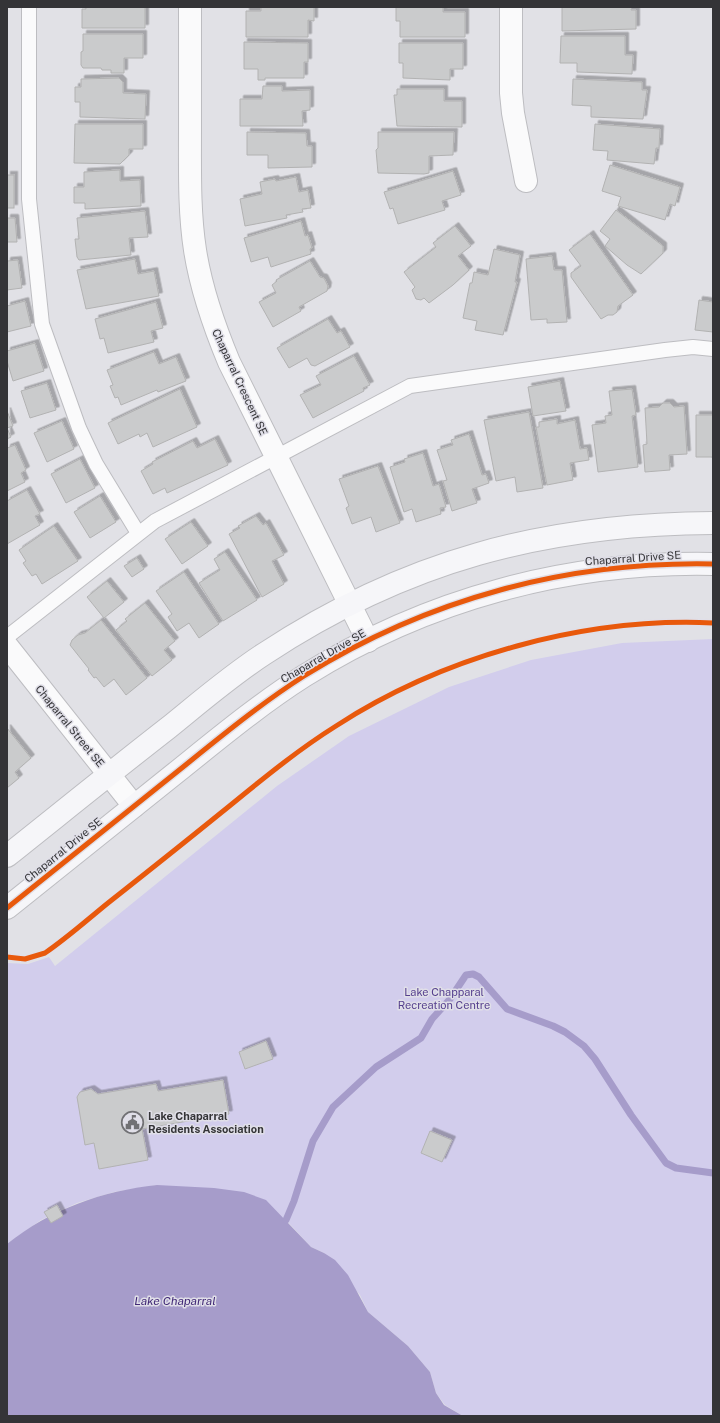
<svg xmlns="http://www.w3.org/2000/svg" width="720" height="1423" font-family="'Public Sans',sans-serif">
<style>
.green{fill:#d2cdec}
.water{fill:#a69cca}
.lines{fill:none;stroke-linecap:round;stroke-linejoin:round}
.stream{stroke:#a69cca;stroke-width:7}
.building{fill:#cacbcc;stroke:#b2b2b2;filter:url(#shadow)}
.lane-casing{stroke:#bdbdc1;stroke-width:16}
.street-casing{stroke:#bdbdc1;stroke-width:24}
.secondary-casing{stroke:#bdbdc1;stroke-width:24}
.lane{stroke:#fafafb;stroke-width:14}
.street{stroke:#fafafb;stroke-width:22}
.secondary{stroke:#f6f6f9;stroke-width:22}
.cycleway-casing{stroke:#e0dfe8;stroke-width:8}
.cycleway{stroke:#e8590c;stroke-width:5}
.labels{text-anchor:middle;dominant-baseline:central;stroke-width:3;stroke-linejoin:round;paint-order:stroke}
.street-label{font-size:11px;fill:#343437;stroke:#e0dfe8}
.park-label{font-size:11px;fill:#553f8e;stroke:#e0dfe8}
.poi-label{font-size:11px;font-weight:bold;fill:#343437;stroke:#e0dfe8;text-anchor:start}
.water-label{font-size:12px;font-style:italic;fill:#412976;stroke:#e0dfe8}
</style>
<defs>
<filter id="shadow"><feDropShadow dx="3.5" dy="-3.5" stdDeviation="0" flood-color="#0004"/></filter>
</defs>
<rect width="100%" height="100%" fill="#e1e1e6"/>
<!-- green -->
<path class="green" d="M713,639V1416H463L445,1405L436,1393L430,1372L408,1346L368,1312L360,1295L324,1253L311,1247L286,1220L157,1185L114,1192L77,1203L41,1220L7,1244V963L28,964L49,957L55,966L277,786L349,736L449,687L531,660L622,643Z"/>
<!-- water -->
<path class="water" d="M157,1185L214,1188L244,1192L266,1200L311,1247L324,1253L335,1260L348,1275L368,1312L408,1346L430,1372L436,1393L444,1405L463,1416H7V1244C51,1209 102,1191 157,1185Z"/>
<g class="lines">
<!-- stream -->
<path class="stream" d="M286,1220L294,1201L313,1141L333,1107L376,1067L421,1038L432,1019L450,999L466,975L473,974L479,977L507,1009L553,1026L565,1032L584,1046L595,1059L631,1115L666,1163L676,1168L713,1173"/>
</g>
<!-- building -->
<g class="building">
<path d="M86,7H145V28H82V9H86Z"/>
<path d="M261,7H314V21L308,20V37H246V11H261Z"/>
<path d="M396,7H443V12H465V37H400V21H396Z"/>
<path d="M562,7H632L631,10H636V29L562,31Z"/>
<path d="M83,34H143V58H124V73H111V70H102L101,68H83L81,65V52L83,51Z"/>
<path d="M561,36H625V55H633L632,74L577,72V63H560Z"/>
<path d="M244,42L308,43V62H304V78H265V80H258V69H244Z"/>
<path d="M399,43H463V69H450V80L403,78V63H399Z"/>
<path d="M119,78L123,82V93L146,94L145,119L80,117V102H75V87H81V79Z"/>
<path d="M573,79L642,82V90H647L643,119L591,117V106L572,105Z"/>
<path d="M263,86H282V91L310,90V110L302,111L303,126H240V99H262Z"/>
<path d="M397,89H444V101H462V127L397,126L394,95H397Z"/>
<path d="M75,124H143V149H129V155L120,164L74,163Z"/>
<path d="M595,124L660,129L659,148H656L654,164L607,160L608,151L593,150Z"/>
<path d="M247,132L306,133L307,146H312V167L268,168V155H247Z"/>
<path d="M378,132H454L453,155L429,156V173L424,174L378,173L376,150L378,148Z"/>
<path d="M610,165L680,187L675,206L670,204L665,220L618,206L621,197L602,191Z"/>
<path d="M120,170V181L140,180L141,206L85,209V203H74V187H84V172Z"/>
<path d="M453,171L461,195L442,201L445,210L398,224L393,208L390,209L384,192Z"/>
<rect x="7" y="175" width="7" height="33"/>
<path d="M296,177L299,192L308,190L311,208L302,209L303,212L286,215L287,218L245,226L240,199L262,194L260,182L275,179L276,181Z"/>
<path d="M616,210L663,246V253L641,274L627,265L605,246L610,239L600,231Z"/>
<path d="M145,211L148,237L129,238L131,255L79,260L77,257L75,239H79L77,218Z"/>
<path d="M7,218H15L17,242H7Z"/>
<path d="M301,221L305,236L308,235L312,248L310,249L311,254L271,267L268,257L251,262L244,238Z"/>
<path d="M455,226L471,246L458,256L469,270L453,285L429,303L424,298L421,300L416,299L412,290L415,287L404,272L436,247L433,243Z"/>
<path d="M590,234L633,295L618,306L617,312L613,315H608L601,319L571,277V273L581,266L569,250Z"/>
<path d="M494,249L520,255L515,282H517L503,335L475,330L477,321L463,318L470,283H472L474,272L488,275Z"/>
<path d="M552,256L554,270H562L567,322L547,323V319L531,320L526,259Z"/>
<path d="M135,259L138,274L154,271L159,296L86,309L77,270Z"/>
<path d="M18,260L22,288L7,290V261Z"/>
<path d="M310,261L320,277L324,278L328,286L327,291L299,307L301,311L273,327L259,302L276,293L272,285L277,281L276,280Z"/>
<path d="M699,300L713,302V332L695,330Z"/>
<path d="M25,301L31,326L7,332V306Z"/>
<path d="M156,302L163,328L151,331L154,342L108,353L104,338L100,339L95,319Z"/>
<path d="M328,319L337,333L341,331L350,347L315,366L311,365L307,358L289,368L277,348Z"/>
<path d="M35,343L44,371L13,381L7,361V351Z"/>
<path d="M154,352L159,364L176,357L186,381L158,392L157,390L121,405L118,397L115,398L110,386L113,385L107,370Z"/>
<path d="M354,356L370,385L363,388L364,391L313,418L300,395L321,385L316,376Z"/>
<path d="M560,381L566,411L533,416L528,387Z"/>
<path d="M47,383L56,410L30,418L21,391Z"/>
<path d="M180,389L197,427L153,447L147,433L140,437L139,434L118,444L108,423Z"/>
<path d="M632,389L636,415L632,416L638,467L598,472L592,425L606,423L605,416L612,415L609,391Z"/>
<path d="M663,403H670L674,407L684,406L687,454L669,455L670,470L645,472L643,445L647,444L645,408L659,407Z"/>
<path d="M713,410V459L712,457H696V415H713Z"/>
<path d="M7,411L13,426L7,428L11,437L7,439Z"/>
<path d="M529,412L543,488L517,492L515,477L496,481L484,420Z"/>
<path d="M557,419V424L575,420L580,449L587,448L589,460L570,463L573,480L547,485L536,427H539V422Z"/>
<path d="M62,421L74,449L47,462L34,433Z"/>
<path d="M469,434L482,475L486,474L489,483L472,489L477,503L452,511L443,481L447,480L437,450L453,445L451,440Z"/>
<path d="M215,439L228,465L167,493L165,488L153,494L141,471L153,464L152,462L193,441L197,448Z"/>
<path d="M15,445L26,470L21,473L25,482L7,491V448Z"/>
<path d="M423,453L433,486L439,484L446,507L440,508L441,514L416,522L412,509L404,512L390,467L405,462L404,459Z"/>
<path d="M80,459L95,488L66,503L51,474Z"/>
<path d="M378,466L400,523L376,532L371,517L352,524L346,508L349,506L339,479Z"/>
<path d="M27,490L40,514L35,516L40,525L7,544V501Z"/>
<path d="M100,496L116,522L90,538L74,512Z"/>
<path d="M256,516L263,525L266,523L284,555L272,561L284,584L262,597L229,534L240,528L238,526Z"/>
<path d="M191,522L208,546L182,564L165,539Z"/>
<path d="M54,526L78,561L42,584L36,574L32,576L23,563L26,561L19,550Z"/>
<path d="M225,552L257,600L223,621L199,583L220,570L214,559Z"/>
<path d="M137,558L144,569L132,577L124,566Z"/>
<path d="M184,572L219,624L199,638L189,623L177,631L168,617L172,614L156,591Z"/>
<path d="M107,581L124,602L104,618L87,597Z"/>
<path d="M145,603L175,641L164,650L172,660L152,676L116,630L127,621L125,619Z"/>
<path d="M101,620L147,678L126,695L114,679L104,687L96,677L94,678L88,670L89,669L70,645L72,640L78,635L85,633Z"/>
<path d="M7,728L31,758L15,772L19,778L7,788Z"/>
<path d="M266,1041L273,1059L245,1069L239,1052Z"/>
<path d="M223,1080L229,1114L142,1129L148,1160L99,1169L94,1143L85,1145L77,1097L80,1092L91,1089L98,1094L156,1084L158,1091Z"/>
<path d="M430,1131L452,1140L442,1162L421,1153Z"/>
<path d="M57,1205L63,1216L51,1223L44,1212Z"/>
</g>
<g class="lines">
<defs>
<g id="lane">
<path d="M29,7V199L42,324L79,428L96,464L138,533"/>
<path d="M7,637L155,521L410,386L665,350L693,347L713,349"/>
</g>
<g id="street">
<path d="M190,7C190,48 190,90 190,131C190,171 189,211 195,250C201,289 214,326 229,362L368,641"/>
<path d="M511,7V93L513,113L526,181"/>
<path d="M7,646L134,806"/>
</g>
<g id="secondary">
<path d="M7,856C61,813 114,770 168,728C199,703 230,676 264,654C405,561 544,524 713,523"/>
<path d="M7,908C64,862 121,817 178,771C219,738 260,704 304,676C427,599 568,561 713,564"/>
</g>
</defs>
<!-- lane casing -->
<use href="#lane" class="lane-casing"/>
<!-- street casing -->
<use href="#street" class="street-casing"/>
<!-- secondary casing -->
<use href="#secondary" class="secondary-casing"/>
<!-- lane -->
<use href="#lane" class="lane"/>
<!-- street -->
<use href="#street" class="street"/>
<!-- secondary -->
<use href="#secondary" class="secondary"/>
<defs>
<g id="cycleway">
<path d="M7,908C64,862 121,817 178,771C219,738 260,704 304,676C427,599 568,561 713,564"/>
<path d="M7,957L25,959L45,953C67,938 87,920 108,903C146,873 185,842 222,812C259,782 296,751 336,726C444,656 585,617 713,623"/>
</g>
</defs>
<!-- cycleway casing -->
<use href="#cycleway" class="cycleway-casing"/>
<!-- cycleway -->
<use href="#cycleway" class="cycleway"/>
</g>
<!-- icons -->
<defs>
<symbol id="civic-ring" viewBox="-11 -11 22 22"><circle r="9.5" fill="#e0dfe8" stroke="#717174" stroke-width="1.5"/><path d="M-.6-6.5H3V-4.5H.6V-3L4-1V1h2V6H-6V1h2V-1L-.6-3ZM-1.2 2.5V6h2.4V2.5Z" fill="#717174"/></symbol>
</defs>
<g fill-rule="evenodd">
<use href="#civic-ring" x="120" y="1110" width="25" height="25"/>
</g>
<g class="labels">
<!-- street labels -->
<g class="street-label">
<text transform="translate(240 382) rotate(65)">Chaparral Crescent SE</text>
<text transform="translate(633 558) rotate(-4)">Chaparral Drive SE</text>
<text transform="translate(323 656) rotate(-30)">Chaparral Drive SE</text>
<text transform="translate(70 726) rotate(51)">Chaparral Street SE</text>
<text transform="translate(63 850) rotate(-39)">Chaparral Drive SE</text>
</g>
<!-- park labels -->
<g class="park-label">
<text x="444" y="992">Lake Chapparal<tspan x="444" dy="13">Recreation Centre</tspan></text>
</g>
<!-- poi labels -->
<g class="poi-label">
<text x="148" y="1116">Lake Chaparral<tspan x="148" dy="13">Residents Association</tspan></text>
</g>
<!-- water labels -->
<g class="water-label">
<text x="175" y="1301">Lake Chaparral</text>
</g>
</g>
<!-- border -->
<rect width="720" height="1423" fill="none" stroke="#343437" stroke-width="16"/>
</svg>
